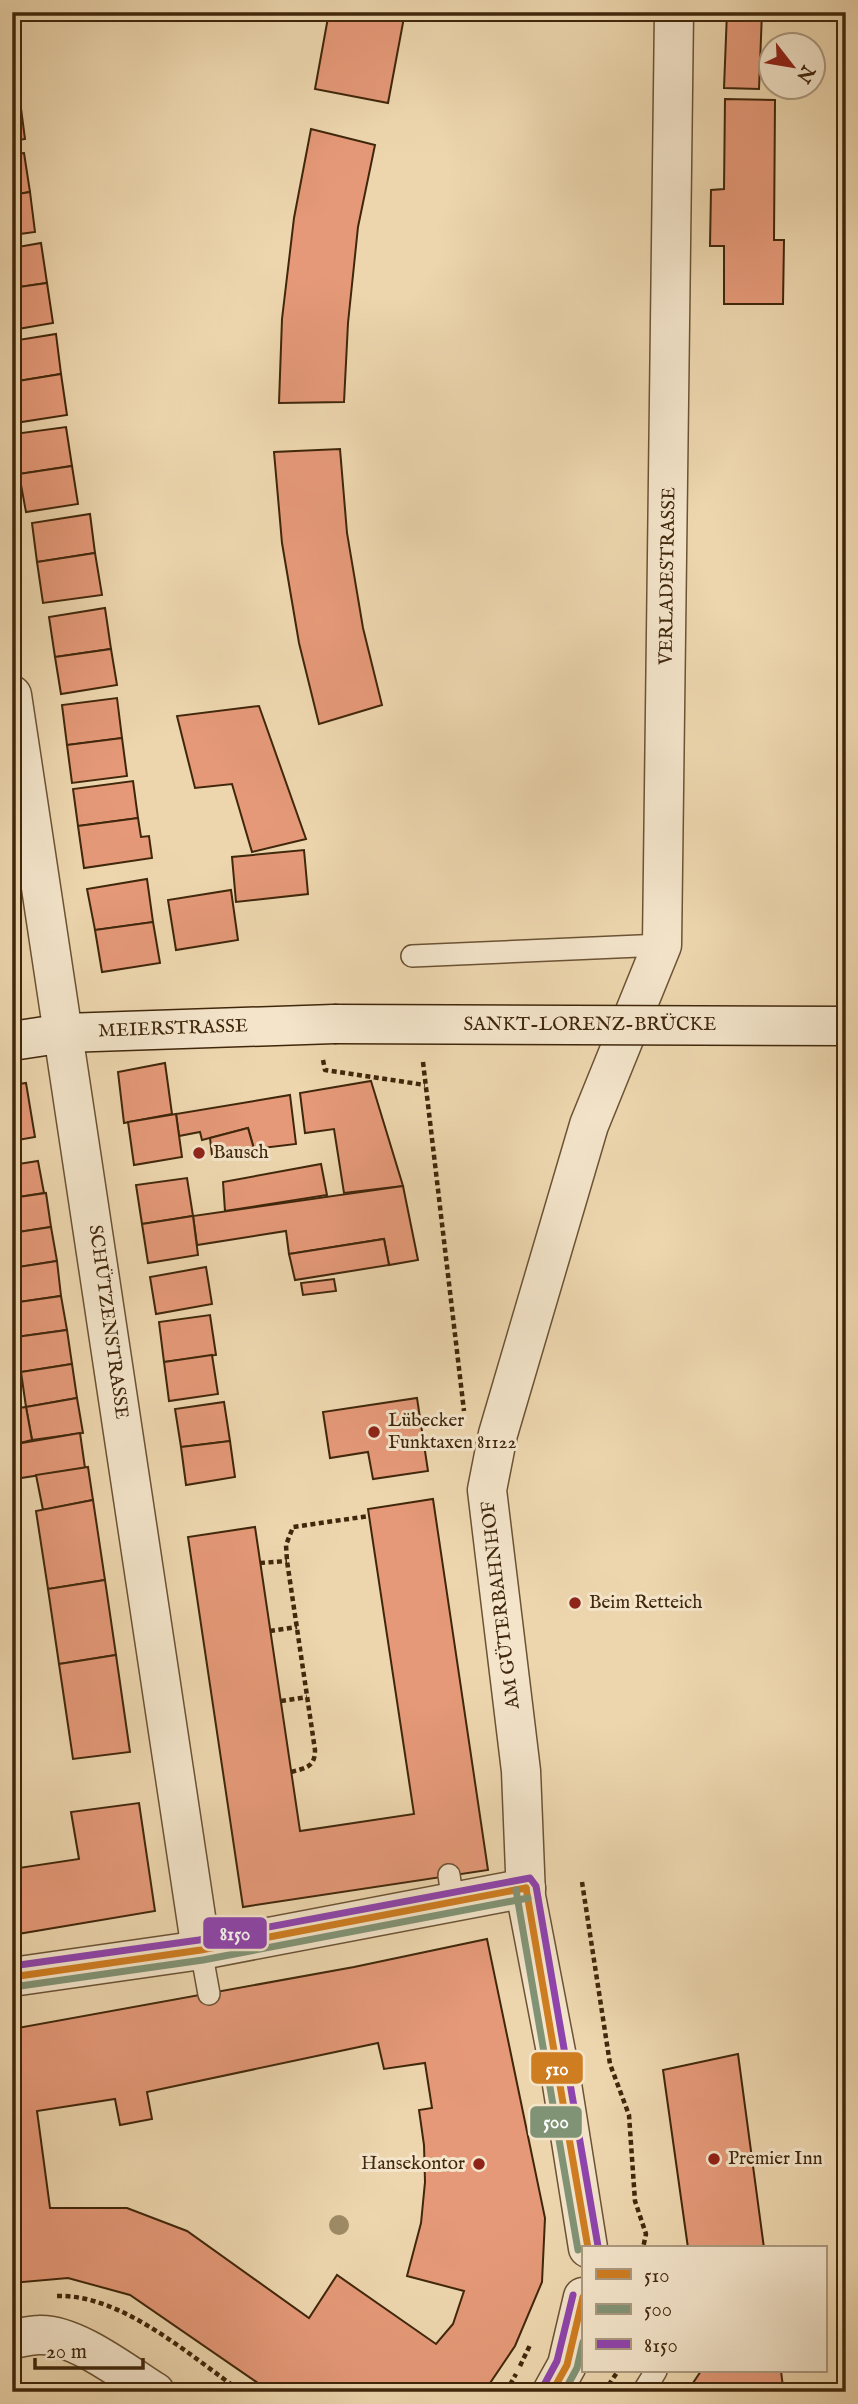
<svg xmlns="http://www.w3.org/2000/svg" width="858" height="2404" font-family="'IM FELL English',serif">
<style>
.building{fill:#e59978;stroke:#40270b;stroke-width:2;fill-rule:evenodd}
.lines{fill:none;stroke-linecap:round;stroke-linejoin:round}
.service-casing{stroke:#6b5334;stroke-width:24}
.minor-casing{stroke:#6b5334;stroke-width:41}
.secondary-casing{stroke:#40270b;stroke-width:41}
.path{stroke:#40270b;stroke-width:4.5;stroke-dasharray:5 3.5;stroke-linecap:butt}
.service{stroke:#f3e4ca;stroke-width:21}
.minor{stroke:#f3e4ca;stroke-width:38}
.secondary{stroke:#f3e4ca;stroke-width:38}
.secondary-bridge-casing{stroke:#40270b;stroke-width:41;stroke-linecap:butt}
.secondary-bridge{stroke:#f3e4ca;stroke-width:38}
.bus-1-casing{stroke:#f3e4ca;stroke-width:12}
.bus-2-casing{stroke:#f3e4ca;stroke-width:12}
.bus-3-casing{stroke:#f3e4ca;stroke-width:12}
.bus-1{stroke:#ce7d21;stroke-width:7}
.bus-2{stroke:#819375;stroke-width:7}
.bus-3{stroke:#8e44ad;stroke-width:7}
.tree{fill:#9e8b66}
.poi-dot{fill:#8f2418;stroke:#f3e4ca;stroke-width:2.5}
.labels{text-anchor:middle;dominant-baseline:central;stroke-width:6;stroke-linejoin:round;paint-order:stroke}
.street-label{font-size:19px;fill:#40270b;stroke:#f3e4ca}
.poi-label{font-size:19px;fill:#40270b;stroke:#f3e4ca;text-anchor:start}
.line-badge{stroke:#f3e4ca;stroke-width:2.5}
.badge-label{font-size:19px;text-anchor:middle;font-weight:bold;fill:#fff}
</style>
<rect width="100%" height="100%" fill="#edd6ae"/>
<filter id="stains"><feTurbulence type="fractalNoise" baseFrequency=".00286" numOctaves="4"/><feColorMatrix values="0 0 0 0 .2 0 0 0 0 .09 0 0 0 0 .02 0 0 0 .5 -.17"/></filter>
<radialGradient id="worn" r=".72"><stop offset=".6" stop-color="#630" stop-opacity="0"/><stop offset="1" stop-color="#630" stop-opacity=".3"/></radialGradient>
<!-- building -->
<g class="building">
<path d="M329,12H405L388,103L315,89Z"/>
<path d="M727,12H762L759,89L724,88Z"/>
<path d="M12,54L20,101L12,103Z"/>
<path d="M725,99L775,100L774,240H784L783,304H724V246H710L711,190L724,189Z"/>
<path d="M20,101L25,139L12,141V103Z"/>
<path d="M311,129L375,145L358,227L348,323L344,402L279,403L282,319L294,218Z"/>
<path d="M24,153L30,192L12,195V154Z"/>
<path d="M30,192L35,232L12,235V195Z"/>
<path d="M41,243L47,283L12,288V248Z"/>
<path d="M47,283L53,323L12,330V288Z"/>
<path d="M56,334L61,374L12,382V341Z"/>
<path d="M61,374L67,415L15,423L12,382Z"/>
<path d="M66,427L72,466L19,474L14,434Z"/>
<path d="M340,449L347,533L363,628L382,705L319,724L299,643L282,543L274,452Z"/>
<path d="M72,466L78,504L26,512L19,474Z"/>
<path d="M90,514L95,553L37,562L32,523Z"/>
<path d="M95,553L102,595L43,603L37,562Z"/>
<path d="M105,608L111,649L55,657L49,617Z"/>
<path d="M111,649L117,685L61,694L55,657Z"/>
<path d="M117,698L122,738L67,745L62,705Z"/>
<path d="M259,706L306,839L252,852L232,784L195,788L177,716Z"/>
<path d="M122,738L127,776L72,783L67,745Z"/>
<path d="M133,781L138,818L78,826L73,789Z"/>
<path d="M138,818L141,837L149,836L152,858L84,868L78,826Z"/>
<path d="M304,850L308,894L236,902L232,857Z"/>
<path d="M147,879L153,922L95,930L87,889Z"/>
<path d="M231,890L238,940L176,950L168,900Z"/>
<path d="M153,922L160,963L102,972L95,930Z"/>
<path d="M165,1063L172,1114L124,1123L118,1072Z"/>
<path d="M371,1081L403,1186L344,1193L334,1129L305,1133L300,1093Z"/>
<path d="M26,1083L35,1137L12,1141V1085Z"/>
<path d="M290,1095L296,1144L254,1149L248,1128L202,1140L200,1132L179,1136L176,1114Z"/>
<path d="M176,1114L182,1157L134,1165L128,1122Z"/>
<path d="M248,1128L254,1149L212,1155L210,1138Z"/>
<path d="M38,1161L44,1193L12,1198V1165Z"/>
<path d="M321,1164L327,1195L225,1211L223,1182Z"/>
<path d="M187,1178L193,1216L142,1224L136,1185Z"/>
<path d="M403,1186L418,1260L389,1265L384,1239L289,1254L286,1231L197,1245L193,1216Z"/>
<path d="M46,1193L51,1227L12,1233V1198Z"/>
<path d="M193,1216L198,1255L148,1263L142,1224Z"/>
<path d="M51,1227L57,1261L12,1268V1233Z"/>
<path d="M384,1239L389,1265L295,1280L289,1254Z"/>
<path d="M57,1261L61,1296L12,1303V1268Z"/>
<path d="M206,1267L212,1304L156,1314L150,1277Z"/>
<path d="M334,1279L336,1291L303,1295L301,1283Z"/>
<path d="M61,1296L67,1330L16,1337L12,1303Z"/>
<path d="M210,1315L216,1355L164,1362L159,1322Z"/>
<path d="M67,1330L72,1364L21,1372L16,1337Z"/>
<path d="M212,1355L218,1394L169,1401L164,1362Z"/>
<path d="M72,1364L77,1398L26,1407L21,1372Z"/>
<path d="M77,1398L83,1433L32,1440L26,1407Z"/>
<path d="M417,1398L428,1471L373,1479L368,1452L330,1458L323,1412Z"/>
<path d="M224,1402L230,1441L181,1447L175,1409Z"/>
<path d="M26,1407L32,1440L16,1444L12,1409Z"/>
<path d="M80,1433L85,1468L21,1478L16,1444Z"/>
<path d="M230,1441L235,1477L186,1485L181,1447Z"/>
<path d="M88,1467L93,1500L43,1510L36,1475Z"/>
<path d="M433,1499L488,1870L243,1907L188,1537L255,1527L300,1831L414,1814L368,1509Z"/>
<path d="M93,1500L105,1580L48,1589L36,1511Z"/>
<path d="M105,1580L116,1655L59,1664L48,1589Z"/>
<path d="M116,1655L130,1752L73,1759L59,1664Z"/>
<path d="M139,1803L155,1911L12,1935V1869L79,1859L71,1812Z"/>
<path d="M487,1939L545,2218L542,2282L515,2346L484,2392H271L130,2295L68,2278L12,2283V2029L354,1967ZM378,2043L384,2069L425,2063L432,2108L419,2110L424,2145L425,2182L421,2223L407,2276L464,2291L453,2324L436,2344L337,2275L309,2318L187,2231L127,2208H50L37,2111L115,2099L120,2125L152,2119L147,2092Z"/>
<path d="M738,2054L764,2248H688L663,2070Z"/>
<path d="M701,2371H781L783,2387L780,2392H687Z"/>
</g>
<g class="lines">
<defs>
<g id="service">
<path d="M412,956L662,945"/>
<path d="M449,1875L453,1903"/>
<path d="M201,1950L209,1994"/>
<path d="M643,2392L656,2371"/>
</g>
<g id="minor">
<path d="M12,695L201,1950"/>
<path d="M12,1977L201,1950L526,1888"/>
<path d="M588,2248L561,2078L526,1896L521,1771L487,1490L498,1434L589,1125L662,945L674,12"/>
<path d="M12,2339C21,2338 30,2335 39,2335C74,2333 126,2374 155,2392"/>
<path d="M552,2392L567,2365L583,2297"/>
</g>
<path id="secondary" d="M12,1041L65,1033L334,1024"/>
</defs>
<!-- service casing -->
<use href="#service" class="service-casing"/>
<!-- minor casing -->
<use href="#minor" class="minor-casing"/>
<!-- secondary casing -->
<use href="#secondary" class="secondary-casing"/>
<!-- path -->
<g class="path">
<path d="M323,1060L325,1070L425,1085"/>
<path d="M423,1062L464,1411"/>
<path d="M260,1563L287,1561"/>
<path d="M270,1631L297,1627"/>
<path d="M281,1701L307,1697"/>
<path d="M291,1772C306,1768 315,1767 315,1750L287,1561L286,1545L293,1527L369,1516"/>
<path d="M582,1882L610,2064L629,2115L635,2201L646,2234L643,2248"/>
<path d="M57,2296C122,2294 190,2356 242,2392"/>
<path d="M520,2366L531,2343"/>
<path d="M506,2392L516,2374"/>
<path d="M604,2392L618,2371"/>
</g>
<!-- service -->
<use href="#service" class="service"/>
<!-- minor -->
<use href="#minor" class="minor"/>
<!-- secondary -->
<use href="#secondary" class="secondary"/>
<defs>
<path id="secondary-bridge" d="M334,1024L846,1026"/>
</defs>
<!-- secondary-bridge casing -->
<use href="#secondary-bridge" class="secondary-bridge-casing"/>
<!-- secondary-bridge -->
<use href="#secondary-bridge" class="secondary-bridge"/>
<defs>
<g id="bus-1">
<path d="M526,1888L588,2248"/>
<path d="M12,1977L201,1950L526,1888"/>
<path d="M552,2392L567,2365L583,2297"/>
</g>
<g id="bus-2">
<path d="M516,1890L578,2250"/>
<path d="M13,1987L203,1960L528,1898"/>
<path d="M564,2392L577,2368L583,2342"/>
</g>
<g id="bus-3">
<path d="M12,1966L199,1940L530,1878L536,1886L598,2246"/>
<path d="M543,2387L557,2361L573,2295"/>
</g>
</defs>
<!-- bus-1 casing -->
<use href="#bus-1" class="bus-1-casing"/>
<!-- bus-2 casing -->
<use href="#bus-2" class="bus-2-casing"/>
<!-- bus-3 casing -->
<use href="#bus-3" class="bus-3-casing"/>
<!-- bus-1 -->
<use href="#bus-1" class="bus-1"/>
<!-- bus-2 -->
<use href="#bus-2" class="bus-2"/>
<!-- bus-3 -->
<use href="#bus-3" class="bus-3"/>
</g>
<!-- trees -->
<circle class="tree" cx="339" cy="2225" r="10"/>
<!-- markers -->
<g class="poi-dot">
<circle cx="199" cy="1153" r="7"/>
<circle cx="374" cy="1432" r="7"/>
<circle cx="575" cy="1603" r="7"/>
<circle cx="714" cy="2159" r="7"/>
<circle cx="479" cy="2164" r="7"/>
</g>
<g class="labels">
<!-- street labels -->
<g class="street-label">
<text transform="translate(668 576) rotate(-89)">VERLADESTRASSE</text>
<text x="590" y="1025">SANKT-LORENZ-BRÜCKE</text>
<text transform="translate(173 1029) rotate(-2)">MEIERSTRASSE</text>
<text transform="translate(108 1322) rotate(82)">SCHÜTZENSTRASSE</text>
<text transform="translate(501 1605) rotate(-97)">AM GÜTERBAHNHOF</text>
</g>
<!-- poi labels -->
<g class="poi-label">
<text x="213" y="1153">Bausch</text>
<text x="388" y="1421">Lübecker<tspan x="388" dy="22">Funktaxen 81122</tspan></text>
<text x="589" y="1603">Beim Retteich</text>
<text x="728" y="2159">Premier Inn</text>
<text x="465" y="2164" text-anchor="end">Hansekontor</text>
</g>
</g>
<g class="line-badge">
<rect x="202" y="1916" width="66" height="34" rx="7" fill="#8e44ad"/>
<rect x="530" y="2051" width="54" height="34" rx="7" fill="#ce7d21"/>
<rect x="529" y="2105" width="54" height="34" rx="7" fill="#819375"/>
</g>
<g class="badge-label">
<text x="235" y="1940">8150</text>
<text x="557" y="2075">510</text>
<text x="556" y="2128">500</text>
</g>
<!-- margin -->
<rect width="858" height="2404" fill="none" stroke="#edd6ae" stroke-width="42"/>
<rect x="14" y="14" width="830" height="2376" fill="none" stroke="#40270b" stroke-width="3.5"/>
<rect x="21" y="21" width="816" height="2362" fill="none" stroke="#40270b" stroke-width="2"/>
<!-- legend -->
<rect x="582" y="2246" width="245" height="126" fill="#f3e4ca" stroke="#ab987e" stroke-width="2"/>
<rect x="596" y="2269" width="35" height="10" fill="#ce7d21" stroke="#ab987e" stroke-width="2"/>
<text x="644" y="2282" font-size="21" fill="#40270b">510</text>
<rect x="596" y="2304" width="35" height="10" fill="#819375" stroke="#ab987e" stroke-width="2"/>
<text x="644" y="2316" font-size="21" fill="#40270b">500</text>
<rect x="596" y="2339" width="35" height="10" fill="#8e44ad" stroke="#ab987e" stroke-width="2"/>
<text x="644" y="2352" font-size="21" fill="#40270b">8150</text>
<!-- north arrow -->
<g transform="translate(792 66) rotate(121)"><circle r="33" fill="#f3e4ca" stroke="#ab987e" stroke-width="2"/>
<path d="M0-5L12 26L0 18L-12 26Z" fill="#8f2418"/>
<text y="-10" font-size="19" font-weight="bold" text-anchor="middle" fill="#40270b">N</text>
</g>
<!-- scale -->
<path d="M35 2358v10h108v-10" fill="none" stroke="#40270b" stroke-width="3.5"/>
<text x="46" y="2358" font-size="21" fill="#40270b" stroke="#f3e4ca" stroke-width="5" paint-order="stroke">20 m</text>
<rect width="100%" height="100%" filter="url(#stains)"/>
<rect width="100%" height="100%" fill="url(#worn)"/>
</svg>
